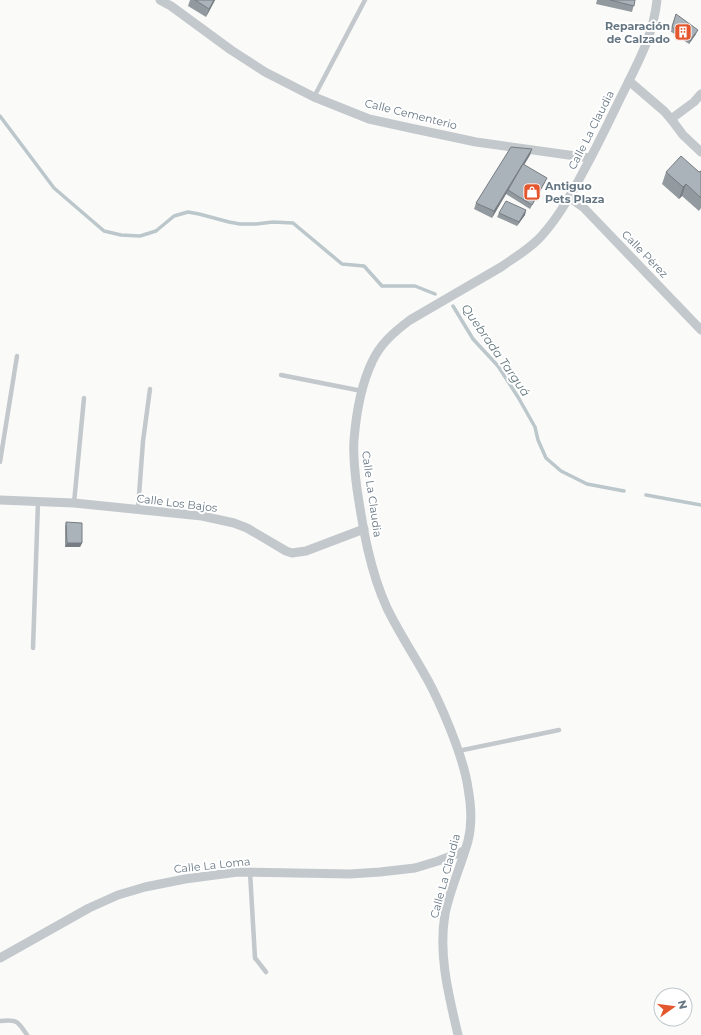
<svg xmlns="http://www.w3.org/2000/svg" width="701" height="1035" font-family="Montserrat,sans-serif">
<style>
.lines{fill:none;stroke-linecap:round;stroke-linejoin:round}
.stream{stroke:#bbc7cb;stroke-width:3.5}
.service{stroke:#c3c8cc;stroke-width:4.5}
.minor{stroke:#c3c8cc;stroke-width:9}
.wall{fill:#929a9f}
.shaded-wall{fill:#777d82}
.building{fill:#aab3b9;stroke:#777d82}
.labels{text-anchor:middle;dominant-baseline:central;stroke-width:4;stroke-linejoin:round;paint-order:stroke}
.poi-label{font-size:11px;font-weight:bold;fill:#657683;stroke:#fff;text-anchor:end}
.street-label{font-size:11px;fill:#657683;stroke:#fff}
.water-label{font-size:12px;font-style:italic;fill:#60757c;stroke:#fff}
</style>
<rect width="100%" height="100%" fill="#fafaf8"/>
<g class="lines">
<!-- stream -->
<g class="stream">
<path d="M0,116L54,188L104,231L121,235L140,236L156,231L174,216L188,212L199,214L229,222L240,224H256L273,222L293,223L342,264L364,266L382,286H415L435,294"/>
<path d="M453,306L473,339L498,366L518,397L535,427L538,440L546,458L561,471L587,484L624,491"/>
<path d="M646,495L701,505"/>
</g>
<!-- service -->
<g class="service">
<path d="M314,97L365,0"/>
<path d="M281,375L362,391"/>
<path d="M0,462L17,356"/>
<path d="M74,503L84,398"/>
<path d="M138,509L143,441L150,389"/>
<path d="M33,648L38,502"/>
<path d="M458,751L559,730"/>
<path d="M250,872L255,958L266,972"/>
<path d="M0,1021C17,1019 18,1021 27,1035"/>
</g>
<!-- minor -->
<g class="minor">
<path d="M160,0L171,6L231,50L265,72L314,97L369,119L410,128L476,142L590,158"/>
<path d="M629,81L664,111L671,119L683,135L701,152"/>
<path d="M671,119L694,102L701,94"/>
<path d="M569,197L583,207L701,330"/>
<path d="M0,500L74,503L202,516L234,523L247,528L286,551L292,553L306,551L364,529"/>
<path d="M0,958L89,908L118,895L145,887L185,879L238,872L350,874L380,872L415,868L438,861L464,851"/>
<path d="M458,1035C449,996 438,955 445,914C450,889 461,866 468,841C472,825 471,804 468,788C466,773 461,758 456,744C449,725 441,706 432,688C418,661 400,635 387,608C370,571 363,529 357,489C355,474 353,455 354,440C356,415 361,385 372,362C380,344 394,332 410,320L501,267C515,257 533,247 544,233C559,216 571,195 582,174C594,152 605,130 616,107C633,71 653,40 657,0"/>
</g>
</g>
<!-- wall -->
<g class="wall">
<path d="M190,0H215L206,17L188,6Z"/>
<path d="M597,0H635L632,12L596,4Z"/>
<path d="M676,14L696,34L689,44L670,31Z"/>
<path d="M532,149L530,155L524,165L545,182L530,209L506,194L492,218L474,209L476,203Z"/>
<path d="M701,171V208L699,211L682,196L679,199L662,184L666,172H699Z"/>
<path d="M526,210L525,215L517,226L497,217L499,213Z"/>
<path d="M66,522L82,543L80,547H65V526Z"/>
</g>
<!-- shaded-wall -->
<g class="shaded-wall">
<path d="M214,0H215L206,17L209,9Z"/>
<path d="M698,30L696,34L689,44L690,40Z"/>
<path d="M532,149L530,155L508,191V190L506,194L492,218L494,211Z"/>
<path d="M686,184L682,196L679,199L683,187Z"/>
<path d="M526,210L525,215L517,226L519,222Z"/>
<path d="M67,543H82L80,547H65Z"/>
</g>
<!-- building -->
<g class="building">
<path d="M195,0H214L209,9Z"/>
<path d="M610,0H635L634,6Z"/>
<path d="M676,14L698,30L690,40L672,27Z"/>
<path d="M511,147L532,149L494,211L476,203Z"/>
<path d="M681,156L699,172L701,171V198L686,184L683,187L666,172Z"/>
<path d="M523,164L547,178L532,205L508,190Z"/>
<path d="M506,201L526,210L519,222L499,213Z"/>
<path d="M66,522L82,523V543H67Z"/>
</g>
<!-- icons -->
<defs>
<symbol id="building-square" viewBox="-11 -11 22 22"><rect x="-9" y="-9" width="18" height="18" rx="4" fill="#e4572e" stroke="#fff"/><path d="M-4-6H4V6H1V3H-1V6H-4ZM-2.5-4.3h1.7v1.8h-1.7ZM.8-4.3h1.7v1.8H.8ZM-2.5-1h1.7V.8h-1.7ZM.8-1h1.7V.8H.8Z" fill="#fff"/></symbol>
<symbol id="shop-square" viewBox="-11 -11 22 22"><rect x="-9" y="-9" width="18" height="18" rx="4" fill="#e4572e" stroke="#fff"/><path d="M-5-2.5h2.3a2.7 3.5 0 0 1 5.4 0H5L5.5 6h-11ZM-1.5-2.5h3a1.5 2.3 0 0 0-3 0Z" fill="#fff"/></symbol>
</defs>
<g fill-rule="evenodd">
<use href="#building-square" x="673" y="22" width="20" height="20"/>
<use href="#shop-square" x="522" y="182" width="20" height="20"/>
</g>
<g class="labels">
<!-- poi labels -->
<g class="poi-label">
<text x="670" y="26">Reparación<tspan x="670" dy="13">de Calzado</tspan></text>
<text x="545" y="186" text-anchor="start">Antiguo<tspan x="545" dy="13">Pets Plaza</tspan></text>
</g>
<!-- street labels -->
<g class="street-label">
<text transform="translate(411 114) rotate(14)">Calle Cementerio</text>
<text transform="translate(591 130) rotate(-63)">Calle La Claudia</text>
<text transform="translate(645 254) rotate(46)">Calle Pérez</text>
<text transform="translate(372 494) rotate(82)">Calle La Claudia</text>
<text transform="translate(177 503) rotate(7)">Calle Los Bajos</text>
<text transform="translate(212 865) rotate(-6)">Calle La Loma</text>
<text transform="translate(445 876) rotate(-75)">Calle La Claudia</text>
</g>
<!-- water labels -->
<g class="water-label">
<text transform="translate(496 350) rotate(55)">Quebrada Targuá</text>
</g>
</g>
<!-- north arrow -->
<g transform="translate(673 1007) rotate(76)"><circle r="19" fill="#ffffff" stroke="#c1c8cd"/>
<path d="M0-3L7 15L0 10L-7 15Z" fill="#e4572e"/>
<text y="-6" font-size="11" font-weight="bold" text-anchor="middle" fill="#657683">N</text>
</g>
</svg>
